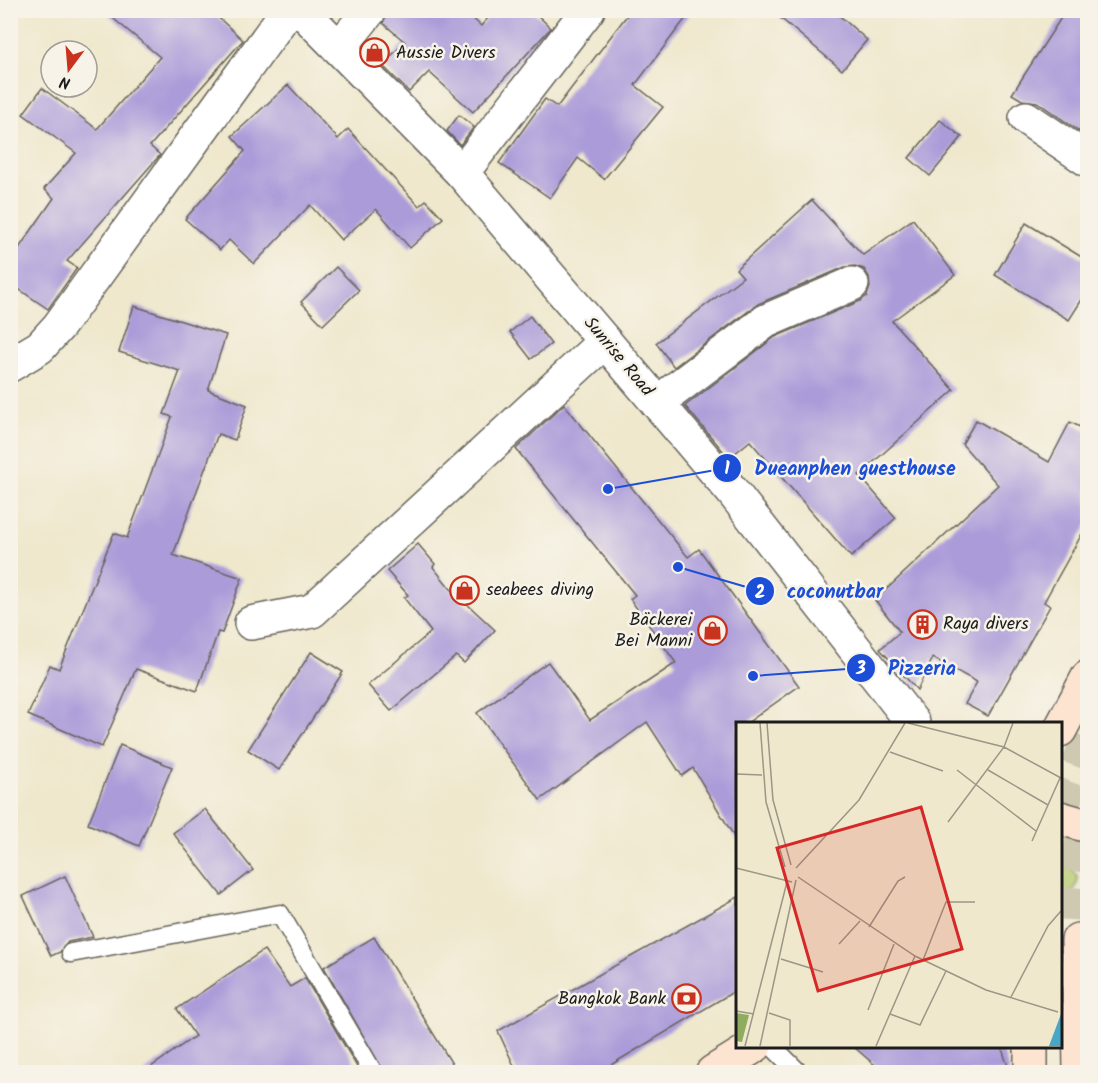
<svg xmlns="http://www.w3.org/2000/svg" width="1098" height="1083" font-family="Kalam,sans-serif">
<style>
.green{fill:#b4c96d;stroke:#687244;stroke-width:1.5}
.building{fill:#ab9bd9}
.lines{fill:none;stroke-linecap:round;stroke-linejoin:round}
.secondary-tunnel{stroke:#cfc9b2;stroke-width:33;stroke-dasharray:33 16;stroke-linecap:butt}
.service-casing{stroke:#66635a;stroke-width:21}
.minor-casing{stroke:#66635a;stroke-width:36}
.secondary-casing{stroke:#66635a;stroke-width:36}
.service{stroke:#fff;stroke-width:18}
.minor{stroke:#fff;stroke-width:33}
.secondary{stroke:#fde4d1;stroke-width:33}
.labels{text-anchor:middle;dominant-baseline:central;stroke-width:5;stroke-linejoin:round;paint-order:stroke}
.poi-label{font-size:18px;fill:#1c1c1c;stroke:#f7f3e8;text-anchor:start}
.street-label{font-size:18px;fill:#1c1c1c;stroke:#f7f3e8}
.inset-road{fill:none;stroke:#9b9686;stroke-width:1.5}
.view{fill:#d62828;fill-opacity:0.15;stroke:#d62828;stroke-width:3}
.inset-edge{fill:none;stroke:#1c1c1c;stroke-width:3}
.leader{fill:none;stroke:#1d4ed8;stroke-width:2}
.callout-dot{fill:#1d4ed8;stroke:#f7f3e8;stroke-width:2}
.mark-label{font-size:18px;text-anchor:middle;font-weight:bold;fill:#fff}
.callout-label{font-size:20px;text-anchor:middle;font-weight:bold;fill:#1d4ed8;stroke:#f7f3e8;stroke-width:5;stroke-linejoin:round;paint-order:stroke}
</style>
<rect width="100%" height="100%" fill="#f7f3e8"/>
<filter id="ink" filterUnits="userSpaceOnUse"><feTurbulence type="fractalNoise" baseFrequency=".0167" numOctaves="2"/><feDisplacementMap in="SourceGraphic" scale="12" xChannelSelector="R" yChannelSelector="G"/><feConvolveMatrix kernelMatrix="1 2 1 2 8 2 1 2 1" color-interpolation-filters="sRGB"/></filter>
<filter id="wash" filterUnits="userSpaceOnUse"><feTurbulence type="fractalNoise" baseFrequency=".008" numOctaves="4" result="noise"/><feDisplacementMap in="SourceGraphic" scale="24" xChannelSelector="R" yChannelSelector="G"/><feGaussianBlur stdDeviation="1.35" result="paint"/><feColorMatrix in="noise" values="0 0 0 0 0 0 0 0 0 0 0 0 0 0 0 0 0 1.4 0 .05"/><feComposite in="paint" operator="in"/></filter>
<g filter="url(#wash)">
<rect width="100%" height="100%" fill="#efe8cd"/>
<!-- green -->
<path class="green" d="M1060,861L1072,866L1078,879C1076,889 1071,897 1061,897Z"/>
<g id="blocks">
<!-- building -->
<g class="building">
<path d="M103,10H210L243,40L150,146L160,155L67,261L77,268L48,309L10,283V261L54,198L44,189L76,153L23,114L42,88L97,129L160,57Z"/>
<path d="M388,10H464L481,26L495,10H532L551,28L473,112L429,72L409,92L382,65L405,42L383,23Z"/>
<path d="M631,10H692L635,85L663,107L604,179L578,158L550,198L499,163L545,99L557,107Z"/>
<path d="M771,10H833L867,40L842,70Z"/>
<path d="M1066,10H1088V137L1037,102L1022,100L1012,94Z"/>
<path d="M288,85L338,139L348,129L419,206L426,200L443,218L410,248L376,209L341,240L310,205L254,264L229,240L220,250L185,219L245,151L232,136Z"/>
<path d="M459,115L474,127L460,145L447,131Z"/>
<path d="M940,120L962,137L930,176L909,158Z"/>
<path d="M812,200L863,255L913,219L955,275L892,321L954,390L859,475L896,518L851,557L750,441L729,458L685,406L775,337L860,301L867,296L870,287L869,277L864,269L855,266L845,267L758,304L674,367L656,343L743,277L736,269Z"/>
<path d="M1026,223L1088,261V290L1069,320L995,275Z"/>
<path d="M336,267L359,290L323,325L301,302Z"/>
<path d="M134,306L226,335L208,390L247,405L235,440L218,434L173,555L242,578L222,633L218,632L197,691L136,669L102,747L28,715L50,665L59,669L114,533L127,538L172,417L164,414L180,371L119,352Z"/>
<path d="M530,316L551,344L531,359L510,332Z"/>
<path d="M564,404L688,557L699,549L799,686L747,723H738V843L693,768L682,776L647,722L540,800L477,713L548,662L590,720L676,663L630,599L635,595L516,449Z"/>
<path d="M976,420L1049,462L1070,422L1088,431V523L1044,602L1050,606L988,716L965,704L977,682L933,658L917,690L880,649L900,632L875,600L998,485L962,444Z"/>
<path d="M418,544L435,564L433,567L450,588L495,630L464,663L456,656L391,711L368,685L431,632L404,598L408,595L387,571Z"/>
<path d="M311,652L343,672L279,770L248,750Z"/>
<path d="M120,745L172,767L139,846L88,824Z"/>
<path d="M205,809L253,870L221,895L173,833Z"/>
<path d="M65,876L93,937L68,942L60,952L51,956L23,896Z"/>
<path d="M738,897V989L599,1072H517L498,1031Z"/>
<path d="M374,937L457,1072H384L324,967Z"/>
<path d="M264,950L290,987L305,978L360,1072H144L195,1036L177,1009Z"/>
<path d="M853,1046H1001L1010,1072H883Z"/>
</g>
</g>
</g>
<g filter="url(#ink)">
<use href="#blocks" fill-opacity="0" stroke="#66635a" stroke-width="1.5"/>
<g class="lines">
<!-- secondary-tunnel -->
<g class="secondary-tunnel">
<path d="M1060,813L1088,738"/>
<path d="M1069,969C1070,916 1073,865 1088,814"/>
</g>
<defs>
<g id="service">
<path d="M71,953L280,914L373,1072"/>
<path d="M772,1046L798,1072"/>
</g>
<g id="minor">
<path d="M301,10L462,173L732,491L913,723"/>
<path d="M340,47L370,10"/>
<path d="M1026,118L1088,160"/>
<path d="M462,173L588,10"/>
<path d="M10,365L40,347L59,326L288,10"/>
<path d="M657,403L766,321L852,284"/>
<path d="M251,623L312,611L604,342"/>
</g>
<g id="secondary">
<path d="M1060,730L1088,677"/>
<path d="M1060,818L1088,826"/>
<path d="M1078,940L1080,1072"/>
<path d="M713,1072L755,1046"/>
<path d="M1031,1072V1046"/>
</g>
</defs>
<!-- service casing -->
<use href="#service" class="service-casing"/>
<!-- minor casing -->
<use href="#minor" class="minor-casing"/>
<!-- secondary casing -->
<use href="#secondary" class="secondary-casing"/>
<!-- service -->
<use href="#service" class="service"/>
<!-- minor -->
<use href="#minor" class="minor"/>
<!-- secondary -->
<use href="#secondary" class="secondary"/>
</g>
</g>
<!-- icons -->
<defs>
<symbol id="shop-ring" viewBox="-11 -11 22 22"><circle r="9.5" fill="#f7f3e8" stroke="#c8321e" stroke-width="1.5"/><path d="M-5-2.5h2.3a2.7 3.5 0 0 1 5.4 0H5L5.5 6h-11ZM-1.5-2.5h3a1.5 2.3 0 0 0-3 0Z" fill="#c8321e"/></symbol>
<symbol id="building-ring" viewBox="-11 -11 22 22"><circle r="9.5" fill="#f7f3e8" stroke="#c8321e" stroke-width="1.5"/><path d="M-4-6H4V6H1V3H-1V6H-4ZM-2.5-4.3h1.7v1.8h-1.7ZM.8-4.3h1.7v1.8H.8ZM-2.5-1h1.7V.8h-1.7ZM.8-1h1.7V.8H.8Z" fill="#c8321e"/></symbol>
<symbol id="bank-ring" viewBox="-11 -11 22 22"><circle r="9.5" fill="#f7f3e8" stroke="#c8321e" stroke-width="1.5"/><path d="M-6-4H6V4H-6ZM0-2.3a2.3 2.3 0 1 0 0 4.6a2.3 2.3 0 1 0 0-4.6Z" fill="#c8321e"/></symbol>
</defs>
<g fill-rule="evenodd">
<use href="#shop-ring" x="358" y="36" width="33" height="33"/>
<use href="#shop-ring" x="448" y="574" width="33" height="33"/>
<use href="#building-ring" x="906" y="608" width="33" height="33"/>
<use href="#shop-ring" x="696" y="614" width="33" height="33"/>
<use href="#bank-ring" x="670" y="982" width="33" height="33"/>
</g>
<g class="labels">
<!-- poi labels -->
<g class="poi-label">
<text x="396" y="53">Aussie Divers</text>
<text x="486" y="590">seabees diving</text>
<text x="692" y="620" text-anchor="end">Bäckerei<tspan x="692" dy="21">Bei Manni</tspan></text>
<text x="943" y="624">Raya divers</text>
<text x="666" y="999" text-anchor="end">Bangkok Bank</text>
</g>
<!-- street labels -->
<g class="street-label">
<text transform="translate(618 357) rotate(50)">Sunrise Road</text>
</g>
</g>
<!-- overview -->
<g transform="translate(736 722)">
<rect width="326" height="326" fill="#efe8cd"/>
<path d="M0,291L13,293L6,320L0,319Z" fill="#8fad60"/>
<path d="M325,290V324H313L325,292Z" fill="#48a6c7"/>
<path class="inset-road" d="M24,1L30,80L49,145M31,1L37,78L55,143M172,1L268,25L325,56M154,30L207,49M221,48L300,109M252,48L312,83M0,52L26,53M212,100L268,25L277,1M296,119L324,56M0,146L56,160M60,146L123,78L169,1M62,155L179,234L250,268L322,290M133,205L162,159L169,155M103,222L124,199M45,237L87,250M187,238L210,180H239M275,275L312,204L325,189M132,288L158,222M0,289L18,292M33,291L54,298V324M154,292L184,303L210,249M9,324L51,160M24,324L60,158M140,324L179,234"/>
<path class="view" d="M185,85L226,227L82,269L41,126Z"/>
<rect width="326" height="326" class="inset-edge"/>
</g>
<!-- callouts -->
<path class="leader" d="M608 489L727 468M678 567L760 591M753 676L861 668"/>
<g class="callout-dot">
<circle cx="608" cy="489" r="6"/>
<circle cx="678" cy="567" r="6"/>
<circle cx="753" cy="676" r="6"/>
<circle cx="727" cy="468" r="15"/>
<circle cx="760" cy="591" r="15"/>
<circle cx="861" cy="668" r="15"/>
</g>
<g class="mark-label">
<text x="727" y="474">1</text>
<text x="760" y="598">2</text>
<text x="861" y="674">3</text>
</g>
<g class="callout-label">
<text x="855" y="475">Dueanphen guesthouse</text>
<text x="835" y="598">coconutbar</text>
<text x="922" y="675">Pizzeria</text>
</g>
<!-- margin -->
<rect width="1098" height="1083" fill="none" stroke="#f7f3e8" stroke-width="36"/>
<!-- north arrow -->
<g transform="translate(69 69) rotate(196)"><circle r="28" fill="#f7f3e8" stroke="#9f9d96" stroke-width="1.5"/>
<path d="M0-4.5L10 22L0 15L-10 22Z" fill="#c8321e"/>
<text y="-9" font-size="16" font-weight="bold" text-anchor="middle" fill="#1c1c1c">N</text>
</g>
</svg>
